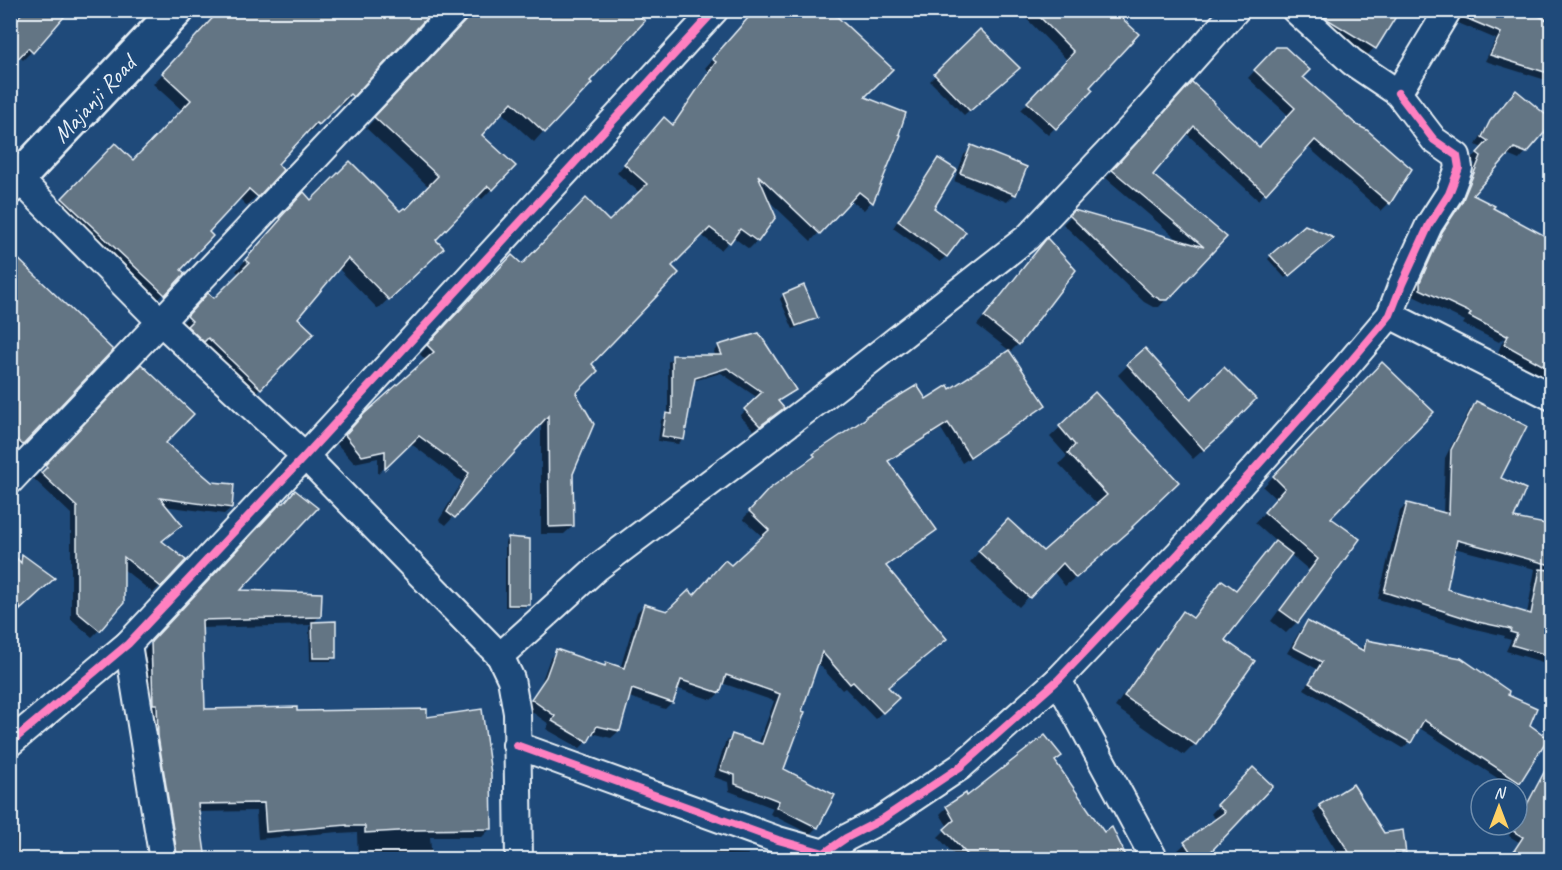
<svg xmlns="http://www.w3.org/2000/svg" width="1562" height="870" font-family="Caveat,sans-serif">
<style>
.shadow{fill:#0007;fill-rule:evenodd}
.building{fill:#647484;stroke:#e8f1f8;stroke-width:1.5}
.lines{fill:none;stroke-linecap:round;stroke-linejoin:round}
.minor-casing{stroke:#e8f1f8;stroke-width:30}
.secondary-casing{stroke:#e8f1f8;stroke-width:38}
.minor{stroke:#1f4a7a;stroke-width:26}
.secondary{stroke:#1f4a7a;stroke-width:33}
.cycleway-casing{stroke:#1f4a7a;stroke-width:11}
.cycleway{stroke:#ff80c0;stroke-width:8}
.labels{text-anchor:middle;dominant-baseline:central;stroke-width:6;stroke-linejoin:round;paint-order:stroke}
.street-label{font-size:24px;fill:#e8f1f8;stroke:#1f4a7a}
</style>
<rect width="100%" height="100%" fill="#1f4a7a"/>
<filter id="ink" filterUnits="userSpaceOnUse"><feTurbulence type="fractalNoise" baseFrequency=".0167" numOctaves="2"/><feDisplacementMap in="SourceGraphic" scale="12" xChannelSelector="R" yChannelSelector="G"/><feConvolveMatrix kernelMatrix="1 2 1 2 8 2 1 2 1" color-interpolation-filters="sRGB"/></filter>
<g filter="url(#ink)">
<!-- shadow -->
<g class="shadow">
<path d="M10,10H68L46,37L23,60L19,56L10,65Z"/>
<path d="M219,10H432L341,106L339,103L308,134L306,132L276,164L281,170L247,206L239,198L207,232L179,270L183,274L154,304L53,209L115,145L133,162L183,111L153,84L202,32L200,30Z"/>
<path d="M456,10H651L534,142L501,112L480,135L514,166L482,199L477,195L434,240L441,248L378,309L338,268L296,318L260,388L250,398L178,327L208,295L214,300L240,274L236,271L272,230L271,228L304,194L311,202L400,213L406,211L429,187L366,128L456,32L460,25V17Z"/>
<path d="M756,10L863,98L899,136L871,202L864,210L850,200L811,241L766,198L757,241L749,249L733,237L721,250L701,235L669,266L590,364L574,393L572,474L573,526L564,534H541V422L446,525L439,520L462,482L410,443L378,474V458L354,463L337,444L356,424L426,361L420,354L504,265L521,266L610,223L640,193L617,173L656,127L671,126L709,71L705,68Z"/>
<path d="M915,10H930L922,18Z"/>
<path d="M1027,10H1111L1088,88L1091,90L1048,135L1021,110L1068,61L1023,15Z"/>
<path d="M1313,10H1398L1374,48L1363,60Z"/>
<path d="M1463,10H1552V78L1549,81L1485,61L1496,39L1458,23Z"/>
<path d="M980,31L1012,73L964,115L930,81Z"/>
<path d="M1268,56L1301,77L1357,126L1410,169L1389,203L1381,211L1307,146L1258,200L1186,133L1151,175L1225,237L1159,307H1153L1144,302L1063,224L1075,212L1182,243L1106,178L1184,92L1259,149L1289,116L1248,78Z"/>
<path d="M1509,99L1526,152L1519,160L1507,155L1471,195L1552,245V375L1548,378L1498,352L1505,336L1499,342L1463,324L1465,321L1413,296V290L1435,241L1456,208L1475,164L1471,160L1482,148L1476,145L1484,130Z"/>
<path d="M972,147L1015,194L1007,202L954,181L964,155Z"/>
<path d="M938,160L932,209L946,256L940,262L893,228L932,166Z"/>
<path d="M1329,241L1285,278L1268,259L1271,256Z"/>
<path d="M1040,248L1018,344L1009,353L1044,405L1037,412L962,463L941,429L887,462L935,530L928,537L885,567L887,687L897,698L875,719L845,688L842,690L817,662L783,770L817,827L810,834L770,814L773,808L729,791L728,782L714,777L725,743L732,736L758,745L774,701L722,683L719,693L712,700L676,688L672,702L665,709L629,697L619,731L611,738L592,733L587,741L580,748L546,729L549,724L525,707L540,686L550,658L557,651L603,667L607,664L620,669L637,612L644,605L667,612L694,597L731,567L763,537L743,519L762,498L808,463L807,462L814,455L862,422L950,392L1010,351L977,325Z"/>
<path d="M10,270L24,443L14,452V446L10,450Z"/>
<path d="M803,287L816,317L812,321L793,329L780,299L783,295Z"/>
<path d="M719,346L794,390L788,395L777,402V413L754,430L740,416L758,398L721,373L693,381L683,439L678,444L658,441L661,420L668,414V362L673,356H715L714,351Z"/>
<path d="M1382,364L1329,518L1358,540L1297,622L1286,633L1271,621L1309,570L1290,554L1223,640L1253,661L1195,744L1184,755L1115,707L1173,624L1183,613L1191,619L1212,592L1222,582L1235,591L1265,553L1276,542L1255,523L1276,499L1263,487Z"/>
<path d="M1128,365L1191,401L1210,444L1193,459L1118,375Z"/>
<path d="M141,366L164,443L231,508L224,514L164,506L160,542L184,561L153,593L122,568L99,630L92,637L71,619V514L34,479Z"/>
<path d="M1095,394L1130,527L1121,538L1065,586L1053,571L1019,607L970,562L998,530L1043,553L1098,505L1059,464L1067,456L1050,437Z"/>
<path d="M1476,402L1512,519L1552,526V665L1506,651L1511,640L1504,638L1505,636L1471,628L1378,599L1400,511L1407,504L1443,514L1445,458L1470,409ZM1454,548L1535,569L1527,614L1445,590Z"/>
<path d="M273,513L238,591L320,616L313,623L335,657L331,661H310L309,627L311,625L201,628L204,711L296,713L425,719L491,828L482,837H430L432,860H358L357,833L339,834V832L258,839L256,811L197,812L205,860H169L145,712L143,652Z"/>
<path d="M508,539L528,604L525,607H505V542Z"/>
<path d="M10,553L17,560L22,556L53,578L10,618Z"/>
<path d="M1307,622L1360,651L1361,648L1367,642L1506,696L1528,725L1519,782L1513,788L1418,727L1409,742L1403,748L1304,689L1317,669L1287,653L1301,629Z"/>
<path d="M1054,762L1104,834L1126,860H959L938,837L948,827L940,814L947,807L965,795L967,798Z"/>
<path d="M1246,776L1201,860H1183L1177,851L1185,844L1217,820L1211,814Z"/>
<path d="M1539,784L1552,789V860H1508L1519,842L1509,836L1515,825H1517V821L1534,789Z"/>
<path d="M1320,806L1384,834L1404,853L1398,860H1342L1313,813Z"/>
<path d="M10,816H14L21,860H10Z"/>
<path d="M280,852L281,860H250L255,854Z"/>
<path d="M712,852L748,854L747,860H705Z"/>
</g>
<!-- building -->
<g class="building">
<path d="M25,10H70L33,53L28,48L10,67V26Z"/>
<path d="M220,10H434L353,97L350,94L319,125L316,123L278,164L283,170L258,197L249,189L209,232L213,236L181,270L185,273L165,295L62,198L115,143L133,160L191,100L162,73Z"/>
<path d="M470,10H634L645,21L590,81L592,83L545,133L512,102L482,135L516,166L493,190L488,186L436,240L444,248L389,300L348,258L298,318L314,333L261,389L208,338L204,342L187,326L192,321L187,316L208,293L214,298L249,263L245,260L281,219L280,218L304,192L311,200L350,161L400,211L404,208L406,209L438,176L374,117L466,20Z"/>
<path d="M755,10H830L893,69L865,97L906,113L899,134L901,135L873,203L859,192L820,234L758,175L776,217L758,242L740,229L730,243L710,228L672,266L679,273L592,364L598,371L576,393L594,424L573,474L574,526L549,527L548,416L455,518L447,512L469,473L419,436L385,469V451L362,456L345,435L364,414L434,352L427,345L512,255L522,264L586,198L609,221L647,184L624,164L664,117L673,125L716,62L712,59Z"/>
<path d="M1033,10H1113L1139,34L1090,87L1093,90L1056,129L1027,102L1074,52Z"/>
<path d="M1318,10H1400L1376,49L1327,19Z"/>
<path d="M1463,10H1527L1551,22V74L1490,55L1501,33L1461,16Z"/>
<path d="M980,29L1020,68L970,111L934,74Z"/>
<path d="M1276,47H1285L1310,70L1303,77L1357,125L1367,130L1412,169L1390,204L1315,140L1266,194L1194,126L1153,175L1227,237L1168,300H1161L1152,295L1069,215L1074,210L1204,247L1112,170L1192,82L1215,103L1214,104L1259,147L1295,108L1254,70Z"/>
<path d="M1516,90L1551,119V125L1527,153L1514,148L1473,195L1495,206L1493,208L1551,239V370L1504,344L1509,334L1507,336L1469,316L1471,313L1420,289V282L1442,232L1462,202L1481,156L1477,153L1488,141L1482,137L1490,121Z"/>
<path d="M971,145L1027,167L1016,195L960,173Z"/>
<path d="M938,158L957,170L934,208L966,232L947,257L898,221Z"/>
<path d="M1305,225L1334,238L1289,276L1270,255Z"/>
<path d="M1047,238L1076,270L1019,345L984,317Z"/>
<path d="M10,251L113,350L23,445L10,434Z"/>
<path d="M804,285L818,318L796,326L783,294Z"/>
<path d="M759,333L796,390L778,401L784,408L760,426L744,409L762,392L727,368L695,378L684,440L662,436L666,413L672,414V355H722L718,345Z"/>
<path d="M1145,348L1191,399L1224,367L1256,399L1222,434L1204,450L1127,364Z"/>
<path d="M1009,350L1046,405L970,457L948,423L888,461L937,530L886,566L947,639L888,687L899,698L883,713L853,682L850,684L822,652L802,711L805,712L784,769L835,795L818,828L776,807L779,801L735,784V775L720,770L732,734L762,744L780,694L726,675L720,693L681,680L673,703L632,689L620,731L597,726L588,742L552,721L555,716L531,699L546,677L556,649L605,666L606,662L624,668L644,604L667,611L689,590L694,595L725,560L731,565L769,530L749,511L769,489L815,456L813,454L866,418V416L917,385L926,399L948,385L950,389Z"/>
<path d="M1382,362L1434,412L1331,518L1360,539L1298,623L1280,610L1318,559L1264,512L1285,488L1273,476Z"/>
<path d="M141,364L194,414L166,443L212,482L234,484L232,508L160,498L182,525L162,541L186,560L161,587L124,557V603L100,631L77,612V507L41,473L47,467L45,465Z"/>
<path d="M1095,392L1179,482L1132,527L1133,528L1076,578L1063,563L1030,598L978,551L1008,519L1043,551L1107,495L1068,453L1075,445L1059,426Z"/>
<path d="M1476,401L1527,426L1501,478L1526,489L1514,518L1551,525V565L1457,540L1447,589L1531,614L1540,569L1551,570V656L1512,645L1517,634L1510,632L1511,629L1478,622L1384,592L1407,503L1449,514L1451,450Z"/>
<path d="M295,490L318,508L241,590L322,593L321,617L202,620L205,709L297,707V711L427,709V717L482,709L491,774L492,829L416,830L365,833V826H347V825L266,832L264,803L198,804L206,860H178L158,736L157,704H153L151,642L281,503H284Z"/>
<path d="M508,537L530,539V605H508Z"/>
<path d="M1275,541L1292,554L1225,640L1255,661L1196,745L1124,696L1183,611L1193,618L1222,580L1236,590Z"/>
<path d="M10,551L21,563L22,554L55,578L20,610V606L10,596Z"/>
<path d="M336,621V658H313L312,622Z"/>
<path d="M1307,621L1364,651L1366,640L1461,658L1509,691L1508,695L1537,708L1530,725L1548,738L1520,783L1424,720L1411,743L1309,683L1322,662L1293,647Z"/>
<path d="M1045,735L1062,756L1055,761L1104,832L1112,827L1128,860H972L944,829L954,820L946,806L966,793L967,796Z"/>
<path d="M1551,759V847L1544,860H1508L1523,837L1513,831Z"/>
<path d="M1253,767L1273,786L1203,860H1196L1184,842L1225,812L1217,805Z"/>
<path d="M1353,784L1384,833L1403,830L1406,854H1396L1397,860H1354L1319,805Z"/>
</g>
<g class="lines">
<defs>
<g id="minor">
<path d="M1295,10L1352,62L1398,93L1448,10"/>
<path d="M19,179L161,322L305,456L500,656L511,679L517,713L519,860"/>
<path d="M1390,315L1552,397"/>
<path d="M10,481L455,10"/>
<path d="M128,644L163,860"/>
<path d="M500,656L598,567L821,399L1028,237L1133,126L1236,10"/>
<path d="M1058,680L1155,860"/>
<path d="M10,743L128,644L305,456L715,10"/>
<path d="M516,745L778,840L824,853L846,838L881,820L960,767L1058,680L1179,553L1345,368L1390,315L1402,284L1429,225L1449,194L1459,168L1457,156L1434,140L1398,93"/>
</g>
<path id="secondary" d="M10,187L177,10"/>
</defs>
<!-- minor casing -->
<use href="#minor" class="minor-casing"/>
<!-- secondary casing -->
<use href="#secondary" class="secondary-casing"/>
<!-- minor -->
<use href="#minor" class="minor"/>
<!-- secondary -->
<use href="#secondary" class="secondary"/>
<defs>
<g id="cycleway">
<path d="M10,743L128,644L305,456L715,10"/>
<path d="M516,745L778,840L824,853L846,838L881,820L960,767L1058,680L1179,553L1345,368L1390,315L1402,284L1429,225L1449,194L1459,168L1457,156L1434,140L1398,93"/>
</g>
</defs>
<!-- cycleway casing -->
<use href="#cycleway" class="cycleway-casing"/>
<!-- cycleway -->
<use href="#cycleway" class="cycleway"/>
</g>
</g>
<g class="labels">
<!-- street labels -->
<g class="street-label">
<text transform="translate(94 99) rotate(-47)">Majanji Road</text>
</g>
</g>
<!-- margin -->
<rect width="1562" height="870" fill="none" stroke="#1f4a7a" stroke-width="36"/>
<rect x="18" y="18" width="1526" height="834" fill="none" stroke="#e8f1f8" stroke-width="2" filter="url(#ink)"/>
<!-- north arrow -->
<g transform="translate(1499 807)"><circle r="28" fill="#1f4a7a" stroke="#6f8dac" stroke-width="1.5"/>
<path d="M0-4.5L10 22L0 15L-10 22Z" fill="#ffd166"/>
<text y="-9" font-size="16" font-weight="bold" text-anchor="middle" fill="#e8f1f8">N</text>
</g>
</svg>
